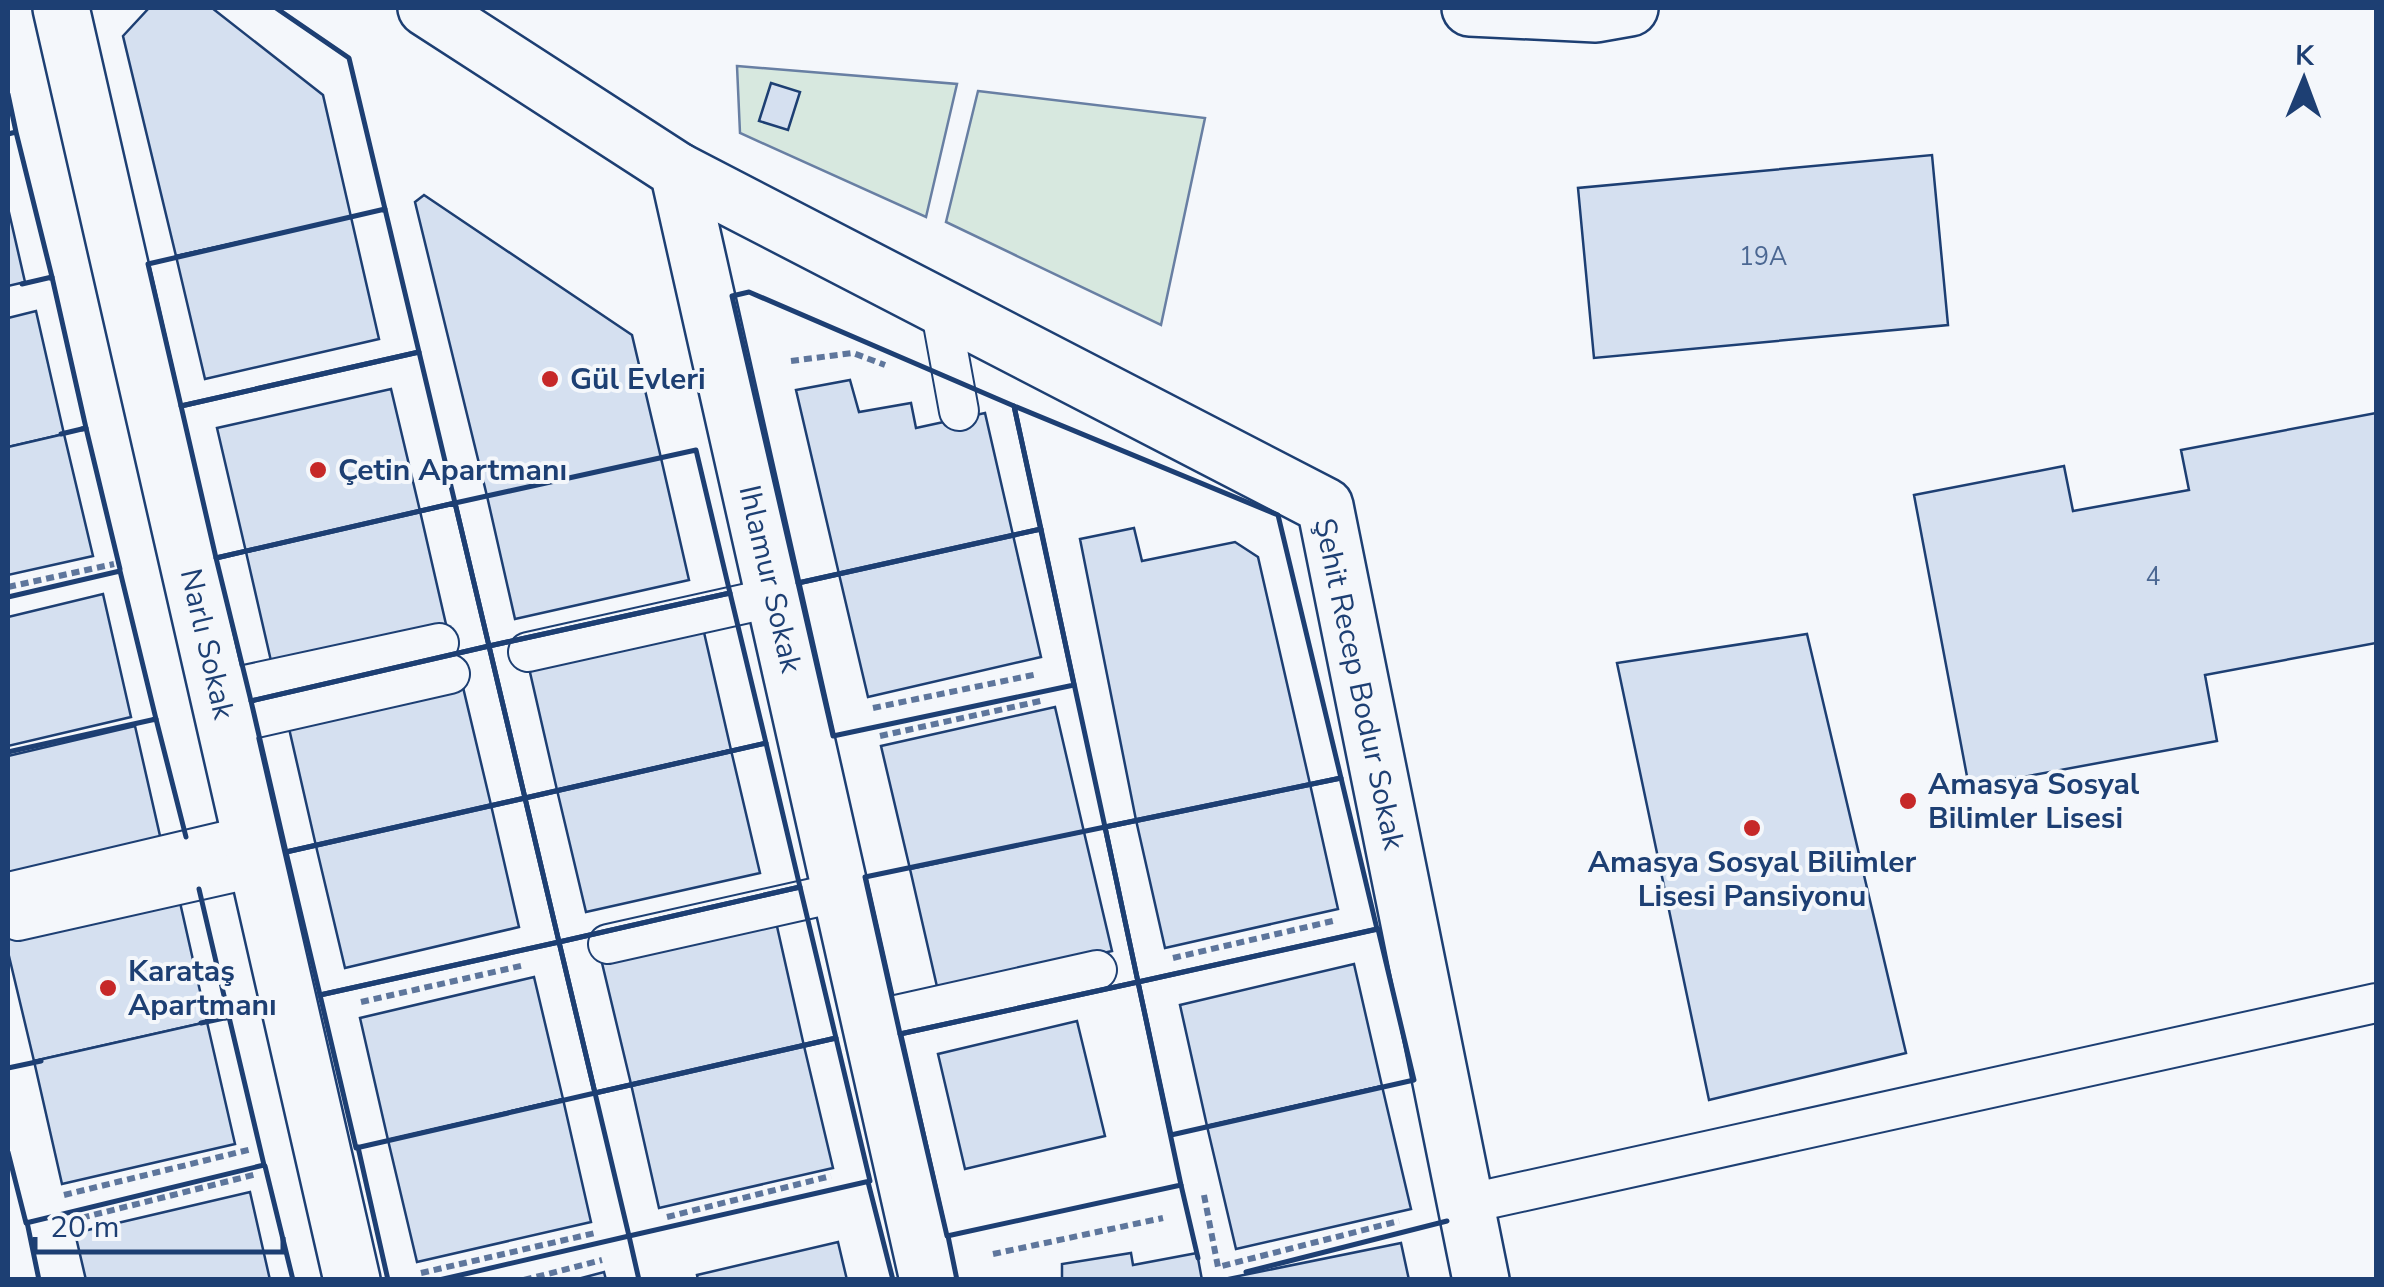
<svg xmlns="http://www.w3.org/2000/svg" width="2384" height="1287" font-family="'Nunito Sans',sans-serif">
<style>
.green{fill:#d7e8df;stroke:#687fa3;stroke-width:2.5}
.building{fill:#d5e0f0;stroke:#1d3f73;stroke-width:2.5}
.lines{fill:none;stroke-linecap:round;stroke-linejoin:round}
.lane-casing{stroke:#1d3f73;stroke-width:42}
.street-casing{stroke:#1d3f73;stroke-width:60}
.secondary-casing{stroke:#1d3f73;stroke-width:60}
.path{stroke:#5e769c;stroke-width:6;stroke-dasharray:8 5;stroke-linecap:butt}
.lane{stroke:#f4f7fb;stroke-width:38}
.street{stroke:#f4f7fb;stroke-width:55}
.secondary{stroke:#f4f7fb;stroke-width:55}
.wall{stroke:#1d3f73;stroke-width:5}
.poi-dot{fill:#c62828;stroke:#f4f7fb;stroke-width:4}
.labels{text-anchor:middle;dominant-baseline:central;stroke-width:8;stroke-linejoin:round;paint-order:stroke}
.number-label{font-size:25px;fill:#4b6792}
.poi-label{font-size:30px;font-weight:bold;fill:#1d3f73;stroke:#f4f7fb;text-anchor:start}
.street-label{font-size:30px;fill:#1d3f73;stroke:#f4f7fb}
</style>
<rect width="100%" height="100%" fill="#f4f7fb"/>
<!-- green -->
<g class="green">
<path d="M737,66L957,84L926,217L740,133Z"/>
<path d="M978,91L1205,118L1161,325L946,222Z"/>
</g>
<!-- building -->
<g class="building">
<path d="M149,8H212L323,95L351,217L176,256L123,36Z"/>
<path d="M771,83L800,92L788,130L759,121Z"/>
<path d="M1932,155L1948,325L1594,358L1578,188Z"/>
<path d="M424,195L632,335L661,458L487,496L415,202Z"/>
<path d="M8,208L25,282L8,286Z"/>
<path d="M351,217L379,339L205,379L176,256Z"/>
<path d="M36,311L64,434L8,447V318Z"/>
<path d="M850,380L859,412L911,403L916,428L985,413L1013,535L839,574L796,390Z"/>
<path d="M391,389L420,511L246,552L217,428Z"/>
<path d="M2376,413V643L2205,675L2217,741L1969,787L1914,495L2064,466L2073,511L2189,490L2181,450Z"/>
<path d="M64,434L93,556L8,575V447Z"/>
<path d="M661,458L689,580L515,619L487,496Z"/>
<path d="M420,511L448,633L274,674L246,552Z"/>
<path d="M1134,528L1142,561L1235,542L1258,557L1310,784L1136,820L1080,539Z"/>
<path d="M1013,535L1041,657L868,697L839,574Z"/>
<path d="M103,594L131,717L8,746V617Z"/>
<path d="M703,628L731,750L557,790L529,668Z"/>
<path d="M1807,634L1906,1053L1709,1100L1617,663Z"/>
<path d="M462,683L491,805L316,846L288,724Z"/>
<path d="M1055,707L1084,832L910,869L881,746Z"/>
<path d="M135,726L163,849L8,885V756Z"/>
<path d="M731,750L760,873L586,912L557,790Z"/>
<path d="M1310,784L1338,909L1165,948L1136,820Z"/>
<path d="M491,805L519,927L345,968L316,846Z"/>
<path d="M1084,832L1112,951L938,991L910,869Z"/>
<path d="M179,898L207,1022L34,1061L8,952V938Z"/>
<path d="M776,922L804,1046L631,1084L602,963Z"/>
<path d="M1354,964L1382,1086L1207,1126L1180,1005Z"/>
<path d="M534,977L563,1099L388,1140L360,1018Z"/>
<path d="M1077,1021L1105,1136L965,1169L938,1054Z"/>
<path d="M207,1022L235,1144L62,1184L34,1061Z"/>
<path d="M804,1046L833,1168L659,1208L631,1084Z"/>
<path d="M1382,1086L1411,1209L1236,1249L1207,1126Z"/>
<path d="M563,1099L591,1222L417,1262L388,1140Z"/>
<path d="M250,1192L270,1280H86L75,1233Z"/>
<path d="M838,1242L847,1280H698L697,1275Z"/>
<path d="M1401,1243L1409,1280H1219Z"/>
<path d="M1131,1253L1133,1265L1197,1253L1202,1280H1062V1264Z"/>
<path d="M604,1272L606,1280H574Z"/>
</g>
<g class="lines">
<defs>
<g id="lane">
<path d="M940,307L959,411"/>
<path d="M528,652L775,597"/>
<path d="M217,691L439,643"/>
<path d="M225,725L450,674"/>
<path d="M13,891L250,835"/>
<path d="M18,921L258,867"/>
<path d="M608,944L840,892"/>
<path d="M869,1021L1097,970"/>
<path d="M1466,1204L2376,1003"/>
</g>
<g id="street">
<path d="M61,8L352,1280"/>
<path d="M426,8L678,171L928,1280"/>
<path d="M678,171L1325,506L1481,1280"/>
</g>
<path id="secondary" d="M1470,8L1596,14L1630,8"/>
</defs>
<!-- lane casing -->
<use href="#lane" class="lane-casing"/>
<!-- street casing -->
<use href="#street" class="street-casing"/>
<!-- secondary casing -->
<use href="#secondary" class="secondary-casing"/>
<!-- path -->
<g class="path">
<path d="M791,361L853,353L885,365"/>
<path d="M8,587L114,564"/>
<path d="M873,708L1038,674"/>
<path d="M880,736L1045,700"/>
<path d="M1173,958L1337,920"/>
<path d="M361,1002L525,965"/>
<path d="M64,1195L252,1149"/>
<path d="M1204,1195L1218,1267L1399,1221"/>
<path d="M667,1217L831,1176"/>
<path d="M69,1221L257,1174"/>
<path d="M993,1254L1163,1218"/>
<path d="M421,1273L595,1233"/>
<path d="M524,1280L602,1260"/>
</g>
<!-- lane -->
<use href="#lane" class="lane"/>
<!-- street -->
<use href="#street" class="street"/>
<!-- secondary -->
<use href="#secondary" class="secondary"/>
<!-- wall -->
<g class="wall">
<path d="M276,8L349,58L385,209L383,210"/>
<path d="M8,94L16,132L8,134L16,132L52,277L50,278"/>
<path d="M385,209L419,352L181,406L148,264Z"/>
<path d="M22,284L52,277L86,428L82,429"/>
<path d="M749,292L1014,406L1041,529L798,583L732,296Z"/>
<path d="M419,352L455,503L216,558L181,406Z"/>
<path d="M1014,406L1278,515L1341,778L1105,827Z"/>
<path d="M61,434L86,428L120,569"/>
<path d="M696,450L730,593L489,646L455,503Z"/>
<path d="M455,503L489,646L251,701L216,558Z"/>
<path d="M1041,529L1074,685L833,736L798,583Z"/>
<path d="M730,593L766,743L525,798L489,646Z"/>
<path d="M8,597L120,571L156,719H154"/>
<path d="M489,646L525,798L286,852L251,701Z"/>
<path d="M766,743L800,887L559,942L525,798Z"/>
<path d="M8,752L156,719L186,837"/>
<path d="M1341,778L1377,929L1138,982L1105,827Z"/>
<path d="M525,798L559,942L320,995L286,852Z"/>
<path d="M1105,827L1138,982L900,1034L865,877Z"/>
<path d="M800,887L836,1038L595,1093L559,942Z"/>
<path d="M199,889L229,1017L225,1018"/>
<path d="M1378,929L1414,1080L1171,1135L1138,982Z"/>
<path d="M559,942L595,1093L356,1148L320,995Z"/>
<path d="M1138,982L1181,1185L947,1236L900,1034Z"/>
<path d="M836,1038L870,1181L629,1236L595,1093Z"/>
<path d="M8,1068L41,1061"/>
<path d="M358,1147L388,1280"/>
<path d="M8,1152L26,1223L264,1165L229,1017L201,1023"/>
<path d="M265,1166L293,1280"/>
<path d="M868,1182L893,1280"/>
<path d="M1181,1185L1198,1258"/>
<path d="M27,1222L39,1280"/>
<path d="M629,1236L639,1280"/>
<path d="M948,1236L957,1280"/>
<path d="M1246,1272L1447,1221"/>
<path d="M439,1280L629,1236"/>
</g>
</g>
<!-- markers -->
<g class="poi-dot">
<circle cx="550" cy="379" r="10"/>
<circle cx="318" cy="470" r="10"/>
<circle cx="1908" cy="801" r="10"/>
<circle cx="1752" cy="828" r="10"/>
<circle cx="108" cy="988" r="10"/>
</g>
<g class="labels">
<!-- number labels -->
<g class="number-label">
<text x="1763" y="257">19A</text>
<text x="2153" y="577">4</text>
</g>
<!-- poi labels -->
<g class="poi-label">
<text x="570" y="379">Gül Evleri</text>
<text x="338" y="470">Çetin Apartmanı</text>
<text x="1928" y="784">Amasya Sosyal<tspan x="1928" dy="34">Bilimler Lisesi</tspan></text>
<text x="1752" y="862" text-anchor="middle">Amasya Sosyal Bilimler<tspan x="1752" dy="34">Lisesi Pansiyonu</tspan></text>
<text x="128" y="971">Karataş<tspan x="128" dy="34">Apartmanı</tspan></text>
</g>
<!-- street labels -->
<g class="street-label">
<text transform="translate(770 579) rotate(77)">Ihlamur Sokak</text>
<text transform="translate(207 644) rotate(77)">Narlı Sokak</text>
<text transform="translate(1359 684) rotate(78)">Şehit Recep Bodur Sokak</text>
</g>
</g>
<!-- border -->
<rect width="2384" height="1287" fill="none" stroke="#1d3f73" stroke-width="20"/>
<!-- north arrow -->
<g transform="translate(2304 80) rotate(1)" stroke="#f4f7fb" stroke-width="8" paint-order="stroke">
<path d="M0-8L18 38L0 25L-18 38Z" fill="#1d3f73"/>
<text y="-15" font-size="28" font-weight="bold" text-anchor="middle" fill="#1d3f73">K</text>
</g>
<!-- scale -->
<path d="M35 1237v15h248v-15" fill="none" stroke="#1d3f73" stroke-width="5"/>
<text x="50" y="1237" font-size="30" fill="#1d3f73" stroke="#f4f7fb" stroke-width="8" paint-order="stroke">20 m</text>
</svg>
